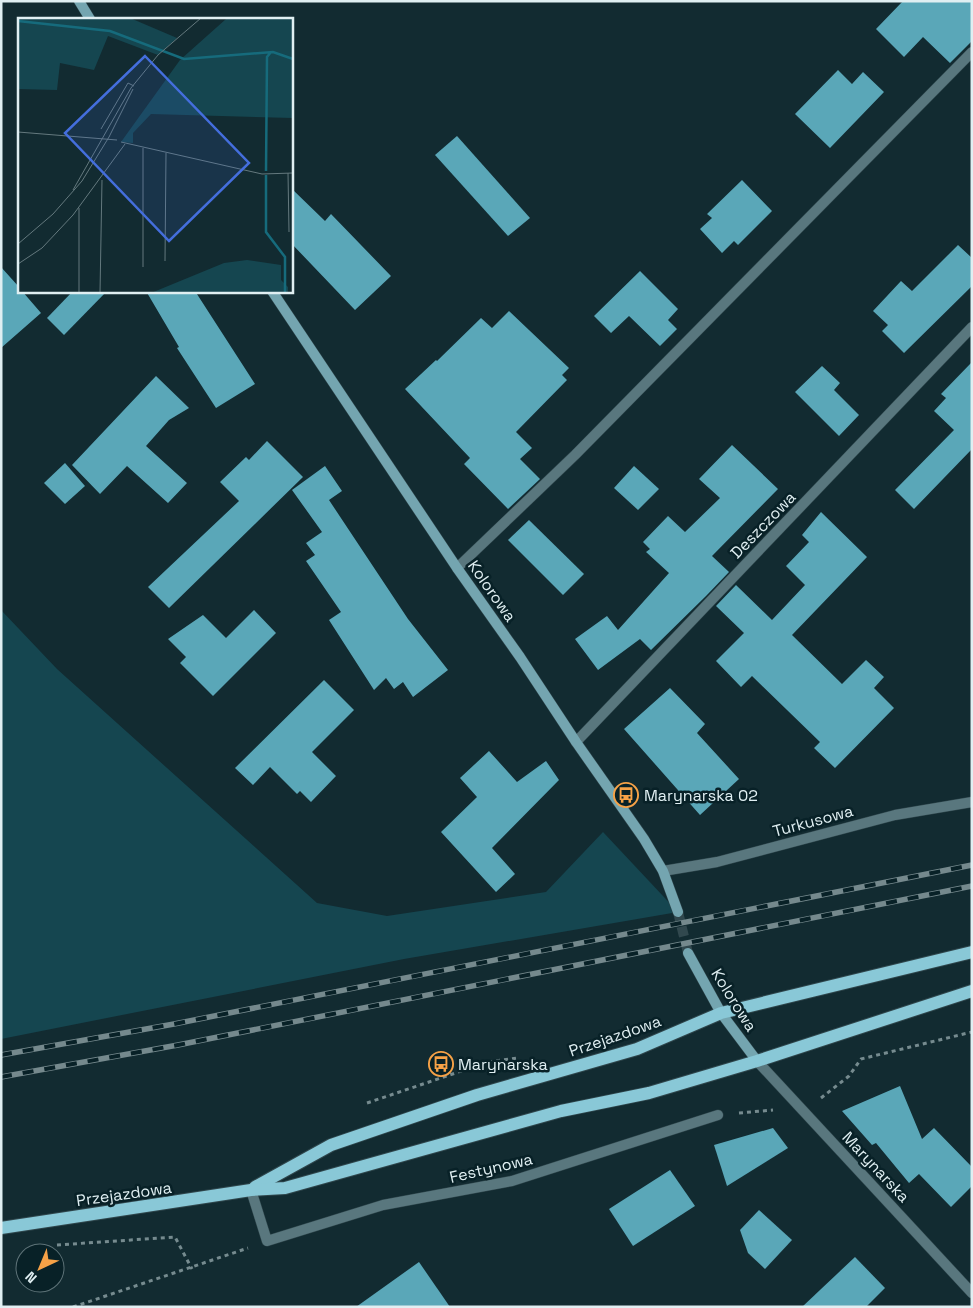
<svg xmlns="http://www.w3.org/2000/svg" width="973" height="1308" font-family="'Space Grotesk',sans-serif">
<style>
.green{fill:#154650}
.building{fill:#5aa7b8}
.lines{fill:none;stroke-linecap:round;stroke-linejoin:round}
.secondary-tunnel{stroke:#31484e;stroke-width:10;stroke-dasharray:10 5;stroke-linecap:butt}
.lane-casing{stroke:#2f464c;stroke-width:11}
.street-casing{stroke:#2f464c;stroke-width:11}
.secondary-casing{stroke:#2f464c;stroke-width:11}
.primary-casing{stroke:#2f464c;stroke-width:14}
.path{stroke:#768b8f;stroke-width:3;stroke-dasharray:4 4;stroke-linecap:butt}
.lane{stroke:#59777e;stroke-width:10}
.street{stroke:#59777e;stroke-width:10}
.secondary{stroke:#74a5b0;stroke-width:10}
.primary{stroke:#89c8d7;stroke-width:12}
.rail-casing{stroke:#75898d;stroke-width:5.5}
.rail{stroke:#082127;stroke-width:4;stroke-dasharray:11;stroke-linecap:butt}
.labels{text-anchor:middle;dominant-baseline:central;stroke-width:5;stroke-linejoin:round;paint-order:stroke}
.street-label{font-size:16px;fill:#e0eff2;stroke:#082127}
.poi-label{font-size:16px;fill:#e0eff2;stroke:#082127;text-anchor:start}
.inset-river{fill:none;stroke:#166b7c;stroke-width:2.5}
.inset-road{fill:none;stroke:#64797e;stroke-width:1}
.view{fill:#446edd;fill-opacity:0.15;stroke:#446edd;stroke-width:2.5}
.inset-edge{fill:none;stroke:#e0eff2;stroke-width:2.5}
</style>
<rect width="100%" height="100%" fill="#122b31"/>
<!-- green -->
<path class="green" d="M1,610L57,669L317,903L387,916L546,892L603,832L678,912L404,959L1,1039Z"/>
<!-- building -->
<g class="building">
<path d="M903,1H972V41L950,63L923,37L904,57L876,29Z"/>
<path d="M838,70L852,84L863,72L884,92L830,148L795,114Z"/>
<path d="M457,136L530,218L508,236L435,155Z"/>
<path d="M742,180L772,211L738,245L734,241L722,253L700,229L712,218L707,214Z"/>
<path d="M291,188L325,221L331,214L391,276L355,310L291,243Z"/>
<path d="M958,245L972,258V286L904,353L882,331L888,325L873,311L901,281L912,291Z"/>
<path d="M1,267L19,287V291H22L41,313L1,348Z"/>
<path d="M640,271L678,309L668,320L677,329L660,346L629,316L611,333L594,316Z"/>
<path d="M73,291H107L64,335L47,318Z"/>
<path d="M146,291H195L255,384L216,408L177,348L179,347Z"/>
<path d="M509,311L569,368L562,375L567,380L516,432L532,448L520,459L540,479L508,509L464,464L470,458L405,389L436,360L437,361L481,318L492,328Z"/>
<path d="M972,362V449L914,509L895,490L954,430L934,411L946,398L941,394Z"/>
<path d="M822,366L840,383L834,390L859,415L839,436L795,392Z"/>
<path d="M156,376L189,408L169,420L146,446L187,483L168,503L127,466L100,494L72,465Z"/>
<path d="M267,441L303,477L169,608L148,587L239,501L220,482L246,457L249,460Z"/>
<path d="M732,445L778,489L712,556L729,572L706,596L651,650L640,639L598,670L575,639L607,616L618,630L669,573L646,552L650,549L643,542L668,516L685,532L720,498L699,479Z"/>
<path d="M65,463L85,486L65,504L44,483Z"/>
<path d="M325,466L342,491L329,500L408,619L448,670L413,697L403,682L394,689L386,678L374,690L329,620L341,612L306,561L315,555L306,543L322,532L292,490Z"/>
<path d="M634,466L659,489L638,510L614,488Z"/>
<path d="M821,512L867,557L792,635L842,684L866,660L884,677L874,688L894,708L835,768L814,748L820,742L752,676L741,687L716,661L744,633L716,606L736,585L772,620L805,585L786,566L809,542L802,535Z"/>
<path d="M529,520L584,574L563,595L508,540Z"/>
<path d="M254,610L276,633L213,696L180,663L186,657L168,639L203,615L226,638Z"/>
<path d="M324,680L354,710L312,752L336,776L311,802L300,791L297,794L270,767L253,785L235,768Z"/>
<path d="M670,688L705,724L697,733L739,779L700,815L624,729Z"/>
<path d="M489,751L517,782L546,761L559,780L492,848L515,874L496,892L441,832L477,797L460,778Z"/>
<path d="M900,1086L922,1139L934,1128L972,1167V1186L951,1207L919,1174L909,1183L876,1143L872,1145L842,1111Z"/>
<path d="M773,1128L788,1148L727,1186L714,1145Z"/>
<path d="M670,1170L695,1206L633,1246L609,1209Z"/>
<path d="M759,1210L792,1240L765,1269L748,1253L740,1230Z"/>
<path d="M855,1257L885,1288L866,1307H802Z"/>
<path d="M419,1262L450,1307H356Z"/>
</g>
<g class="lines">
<!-- secondary-tunnel -->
<path class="secondary-tunnel" d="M678,912L688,953"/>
<defs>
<g id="lane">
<path d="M457,568L575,455L972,52"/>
<path d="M576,742L972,327"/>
<path d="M251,1190L267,1241L383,1205L512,1181L718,1115"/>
</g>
<g id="street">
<path d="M663,871L717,862L895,815L972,802"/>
<path d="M757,1061L972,1293"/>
</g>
<g id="secondary">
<path d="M79,1L90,19"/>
<path d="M272,291L457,568L520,657L576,742L644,839L663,871L678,912"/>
<path d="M688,953L721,1013L757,1061"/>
</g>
<g id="primary">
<path d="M255,1187L331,1145L477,1095L637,1049L721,1013L972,952"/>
<path d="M1,1228L251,1190L285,1188L561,1111L649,1093L757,1061L972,991"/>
</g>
</defs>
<!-- lane casing -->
<use href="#lane" class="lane-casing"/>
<!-- street casing -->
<use href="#street" class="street-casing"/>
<!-- secondary casing -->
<use href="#secondary" class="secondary-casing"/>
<!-- primary casing -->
<use href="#primary" class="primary-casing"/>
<!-- path -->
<g class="path">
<path d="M821,1098L849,1076L861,1059L972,1032"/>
<path d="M367,1103L488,1062L517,1058"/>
<path d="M739,1113L773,1110"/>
<path d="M57,1245L175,1237L192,1269"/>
<path d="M73,1307L248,1248"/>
</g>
<!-- lane -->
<use href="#lane" class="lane"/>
<!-- street -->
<use href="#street" class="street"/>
<!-- secondary -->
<use href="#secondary" class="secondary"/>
<!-- primary -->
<use href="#primary" class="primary"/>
<defs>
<g id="rail">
<path d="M1,1055L174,1024L972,865"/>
<path d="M1,1077L178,1045L972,886"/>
</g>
</defs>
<!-- rail casing -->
<use href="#rail" class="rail-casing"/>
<!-- rail -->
<use href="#rail" class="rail"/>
</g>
<!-- icons -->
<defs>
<symbol id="bus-ring" viewBox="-11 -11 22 22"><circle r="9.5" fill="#082127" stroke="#f6a247" stroke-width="1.5"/><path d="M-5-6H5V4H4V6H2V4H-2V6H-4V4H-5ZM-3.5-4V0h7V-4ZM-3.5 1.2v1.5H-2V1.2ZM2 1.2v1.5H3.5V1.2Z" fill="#f6a247"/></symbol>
</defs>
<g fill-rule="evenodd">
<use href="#bus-ring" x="612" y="781" width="28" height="28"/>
<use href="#bus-ring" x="427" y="1050" width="28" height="28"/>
</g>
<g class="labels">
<!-- street labels -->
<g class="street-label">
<text transform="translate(763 525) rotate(-46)">Deszczowa</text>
<text transform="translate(492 591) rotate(55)">Kolorowa</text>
<text transform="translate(813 821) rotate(-15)">Turkusowa</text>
<text transform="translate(734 1000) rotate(58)">Kolorowa</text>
<text transform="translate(615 1036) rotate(-19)">Przejazdowa</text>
<text transform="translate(876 1167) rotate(47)">Marynarska</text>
<text transform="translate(491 1168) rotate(-13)">Festynowa</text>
<text transform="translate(124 1194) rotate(-8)">Przejazdowa</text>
</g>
<!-- poi labels -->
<g class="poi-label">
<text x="644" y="795">Marynarska 02</text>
<text x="458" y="1064">Marynarska</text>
</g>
</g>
<!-- overview -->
<g transform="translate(18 18)">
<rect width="275" height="275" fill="#122b31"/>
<path d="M0,0H112L159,20L140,37L90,18L76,52L42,45L39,72L0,71ZM275,0V100L133,96L115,115V125L103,124L162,42L208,1ZM229,242L263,247V262L270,269V275H133L206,245Z" fill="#154650"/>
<path class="inset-river" d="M0,3L92,13L166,41L255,34L275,41M248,153L249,39L253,34M248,157V214L267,239V275"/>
<path class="inset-road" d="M83,111L110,65L116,68M0,114L99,122M103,124L244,156L275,155M125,130V249M270,155L271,214M55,172L113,70L140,37L183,0M0,226L35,196L64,163L91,119L115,71M147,243L148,135M0,246L24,230L55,197L107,126M61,275V190M82,275L84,162"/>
<path class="view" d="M127,38L231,145L151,223L47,115Z"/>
<rect width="275" height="275" class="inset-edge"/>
</g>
<!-- border -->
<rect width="973" height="1308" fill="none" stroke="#e0eff2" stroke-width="5"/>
<!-- north arrow -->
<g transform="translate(40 1268) rotate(224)"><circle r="24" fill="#082127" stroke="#5e7378"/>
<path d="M0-4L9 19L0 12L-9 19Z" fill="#f6a247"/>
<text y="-8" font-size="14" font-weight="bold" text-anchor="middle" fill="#e0eff2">N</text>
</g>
</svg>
